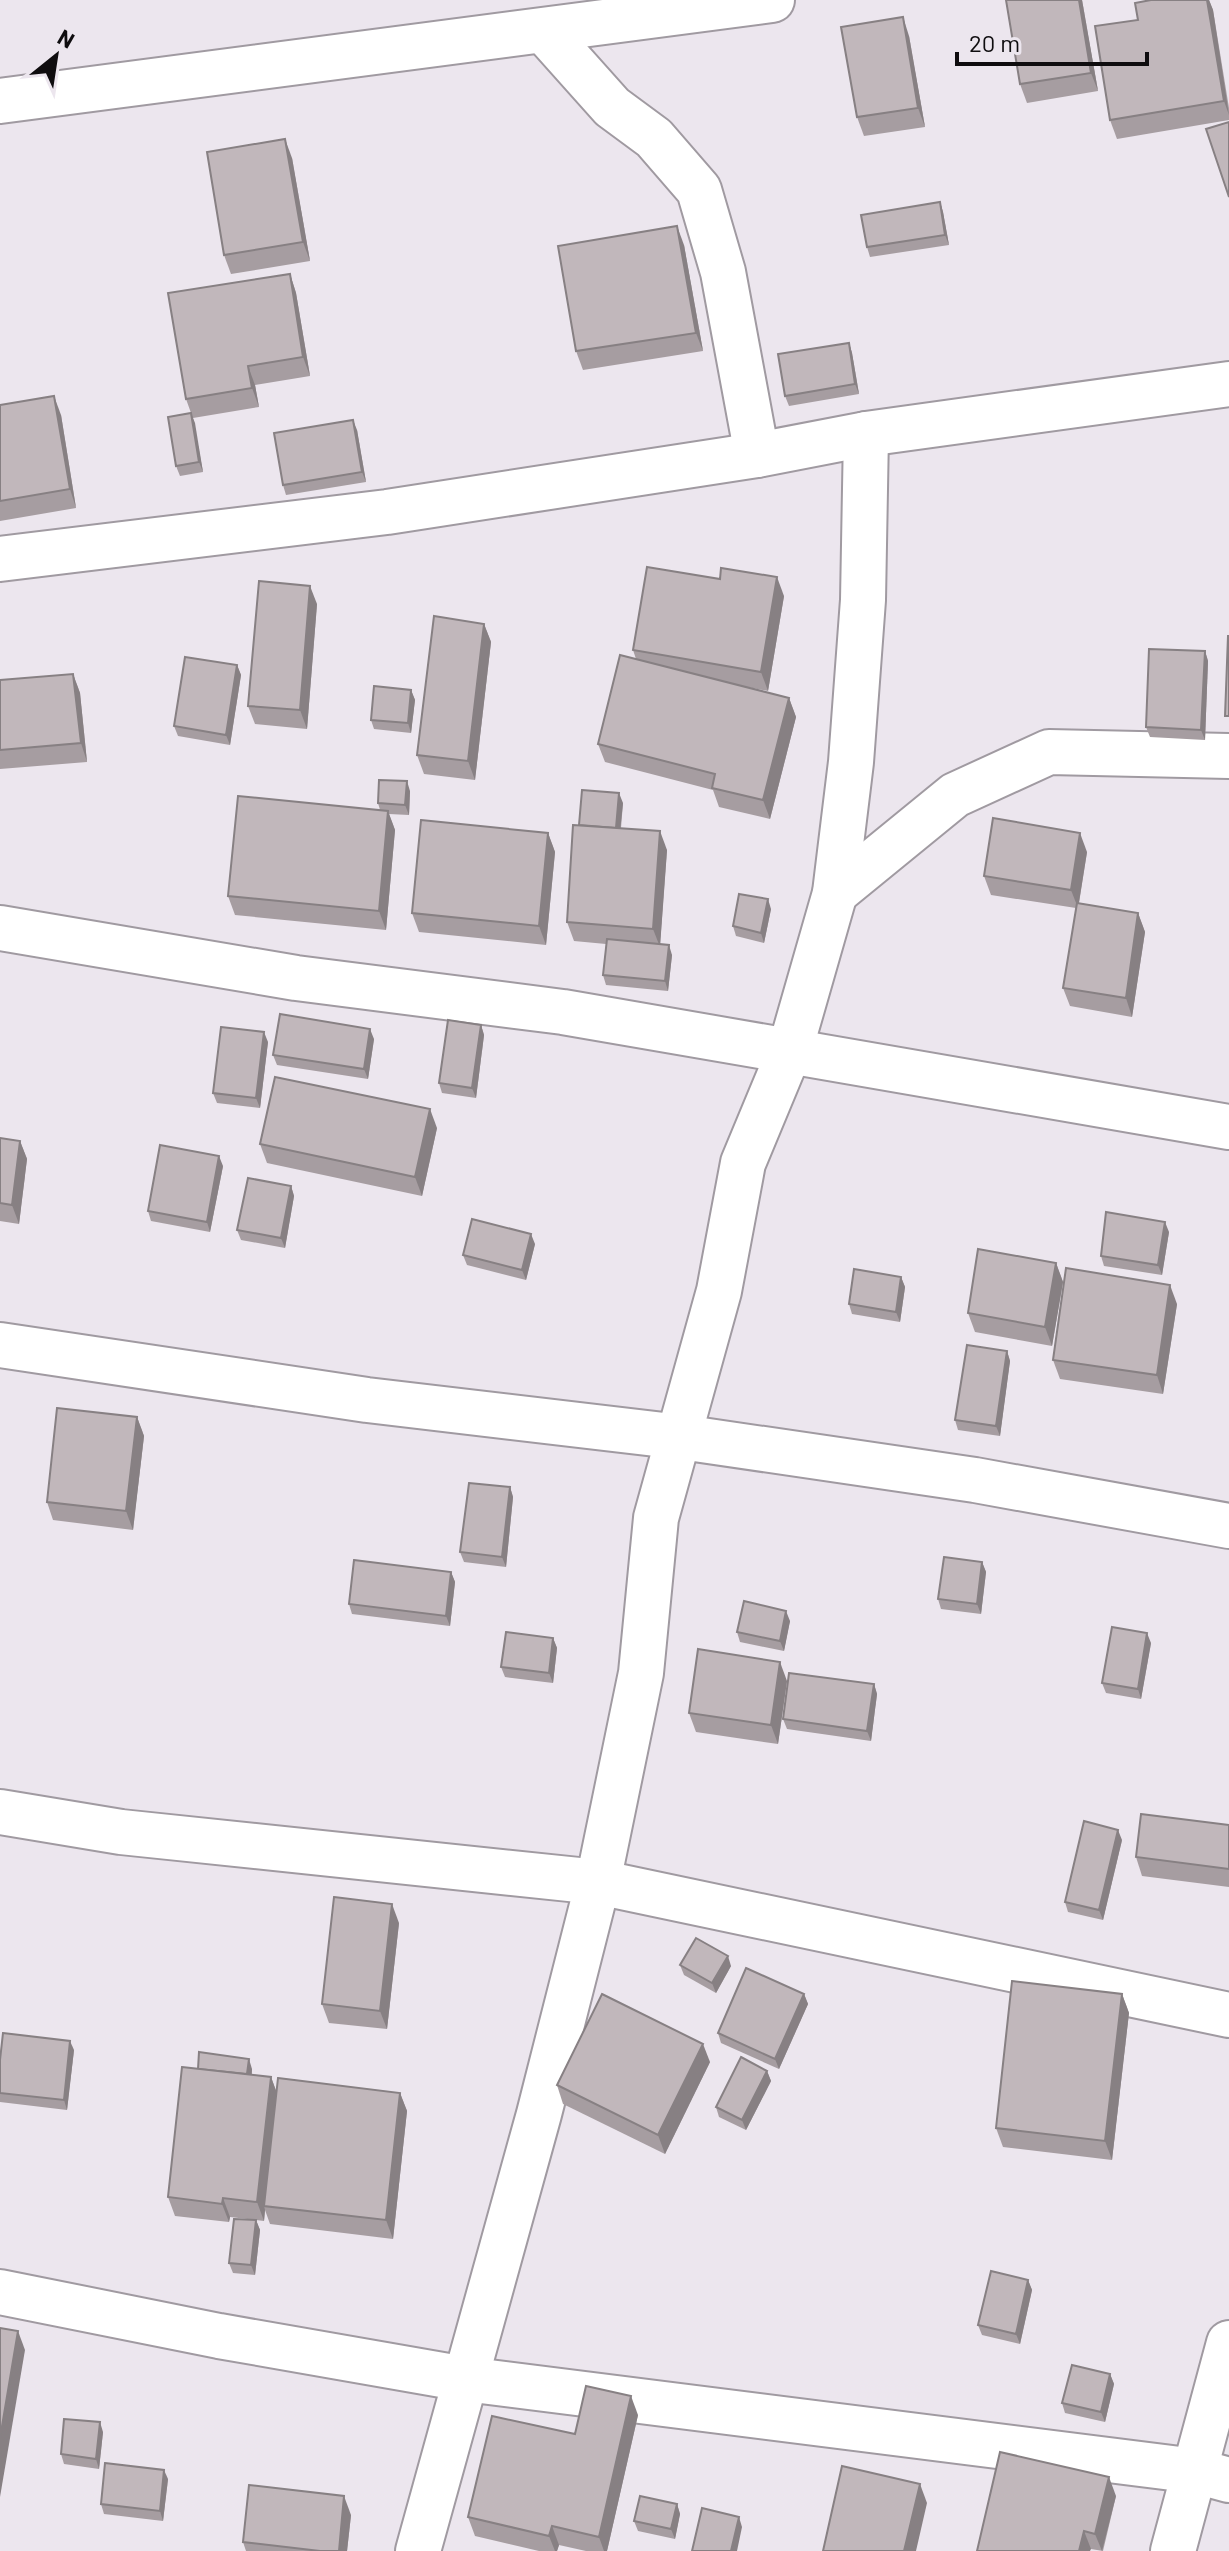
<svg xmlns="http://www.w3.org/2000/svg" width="1229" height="2551" font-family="Barlow,sans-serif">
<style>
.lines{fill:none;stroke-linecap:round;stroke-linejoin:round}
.minor-casing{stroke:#a09aa1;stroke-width:48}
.minor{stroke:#fff;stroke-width:44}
.wall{fill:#a69da1}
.shaded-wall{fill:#878083}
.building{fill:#c1b7bb;stroke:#878083;stroke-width:2}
</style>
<rect width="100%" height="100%" fill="#ece6ee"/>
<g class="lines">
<defs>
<g id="minor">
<path d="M545,32L612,107L654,138L699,190L723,272L757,455"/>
<path d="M0,101L772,0"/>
<path d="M0,559L387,512L757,455L866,434L1229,384"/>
<path d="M835,893L955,795L1049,752L1229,756"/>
<path d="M0,928L296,978L563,1012L1229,1127"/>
<path d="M0,1345L367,1400L681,1437L975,1480L1229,1526"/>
<path d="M0,1812L121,1832L598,1882L1229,2015"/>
<path d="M0,2292L219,2336L465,2379L1196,2471L1229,2480"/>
<path d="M418,2551L539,2114L598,1882L641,1673L656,1518L719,1291L743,1163L790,1050L835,893L851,762L863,600L866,434"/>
<path d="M1173,2551L1229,2343"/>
</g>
</defs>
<!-- minor casing -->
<use href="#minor" class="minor-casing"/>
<!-- minor -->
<use href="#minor" class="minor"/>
</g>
<!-- wall -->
<g class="wall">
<path d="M1006,0H1082L1098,91L1027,103L1020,84Z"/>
<path d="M1151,0H1209L1213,10L1229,108V120L1117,139L1110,120Z"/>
<path d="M909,36L925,127L864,136L857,117Z"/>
<path d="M292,158L310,261L231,274L224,255Z"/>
<path d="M940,202L943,212L949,245L870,257L867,247Z"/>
<path d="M684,245L703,351L583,370L576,351Z"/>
<path d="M290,274L296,293L310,376L255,385L259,407L193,418L203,472L180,476L176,466L191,413L186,399Z"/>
<path d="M849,343L852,353L859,394L789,406L785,396Z"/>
<path d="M0,405L61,415L76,508L0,521Z"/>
<path d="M357,430L366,482L286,495L283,485Z"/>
<path d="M784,596L768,691L747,687L789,698L796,717L770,819L719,807L713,790L605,762L598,744L636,659L633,650Z"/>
<path d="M317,604L307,729L255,724L248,706Z"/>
<path d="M484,624L491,642L475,780L424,774L417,755Z"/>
<path d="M1205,651L1208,661L1205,740L1150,737L1146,727Z"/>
<path d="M237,665L241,675L230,745L178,736L174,726Z"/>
<path d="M73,674L80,693L87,762L0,769V680Z"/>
<path d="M411,690L415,700L411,733L374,729L371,720Z"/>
<path d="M410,791L409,815L389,814L395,830L386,930L235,915L228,896L380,810L378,803Z"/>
<path d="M623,803L621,828L667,850L660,944L672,955L668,991L606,985L603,975L606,944L574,941L567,922L579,825Z"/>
<path d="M548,833L555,852L546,945L419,932L412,913Z"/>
<path d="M1087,852L1079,903L1138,913L1145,932L1132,1017L1070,1006L1063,988L1076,908L991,895L984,876Z"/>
<path d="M771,909L764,943L736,936L733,926Z"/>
<path d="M481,1025L484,1035L476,1098L442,1093L439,1083Z"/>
<path d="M374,1039L368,1079L277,1065L273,1055Z"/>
<path d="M268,1042L260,1108L217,1103L213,1093Z"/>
<path d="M437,1128L422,1196L267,1163L260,1144Z"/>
<path d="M0,1138L20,1141L27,1159L19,1224L0,1221Z"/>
<path d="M223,1166L210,1232L151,1221L148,1211Z"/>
<path d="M291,1186L294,1196L285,1248L241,1240L237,1230Z"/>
<path d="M1169,1232L1162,1275L1104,1266L1101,1256Z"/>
<path d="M535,1244L526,1280L467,1265L463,1255Z"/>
<path d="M1056,1263L1063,1282L1052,1346L975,1332L968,1313Z"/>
<path d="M901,1277L905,1287L900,1322L852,1314L849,1304Z"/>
<path d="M1177,1304L1163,1394L1060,1379L1053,1360Z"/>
<path d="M1007,1351L1010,1361L1000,1436L958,1430L955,1420Z"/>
<path d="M137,1417L144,1436L133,1530L53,1520L47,1502Z"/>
<path d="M510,1487L513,1497L506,1567L464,1562L460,1552Z"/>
<path d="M982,1562L986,1572L981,1614L941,1609L938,1599Z"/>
<path d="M451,1572L455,1582L450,1626L352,1614L349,1604Z"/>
<path d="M790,1621L784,1651L740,1642L737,1632Z"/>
<path d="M553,1638L557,1648L553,1683L505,1677L501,1667Z"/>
<path d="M1151,1643L1141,1699L1106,1693L1102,1683Z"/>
<path d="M787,1681L778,1744L696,1732L689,1713Z"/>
<path d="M874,1684L877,1694L871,1741L787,1729L783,1719Z"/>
<path d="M1229,1825V1887L1142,1876L1136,1857Z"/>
<path d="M1122,1840L1103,1920L1068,1912L1065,1902Z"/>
<path d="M399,1923L387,2029L329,2023L322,2004Z"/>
<path d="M680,1965L731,1966L716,1993L684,1975Z"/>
<path d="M804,1994L808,2004L779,2069L721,2043L718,2033Z"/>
<path d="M1122,1994L1129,2013L1112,2160L1003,2147L996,2128Z"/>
<path d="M74,2050L67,2110L0,2102V2093Z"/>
<path d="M710,2062L665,2154L563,2104L557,2085Z"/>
<path d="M198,2069H252V2075L271,2077L276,2091L400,2093L407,2111L393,2239L270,2224L265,2210L264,2221L230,2217L229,2222L175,2216L168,2197Z"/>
<path d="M767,2071L771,2081L746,2130L719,2117L716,2107Z"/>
<path d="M256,2220L260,2230L255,2275L233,2273L229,2263Z"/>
<path d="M1028,2280L1032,2290L1020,2344L982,2335L978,2325Z"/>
<path d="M1110,2374L1114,2384L1105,2422L1065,2413L1062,2403Z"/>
<path d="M638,2415L607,2551H586L559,2545L557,2551H539L475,2536L468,2517L575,2434Z"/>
<path d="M103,2432L99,2469L64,2464L61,2454Z"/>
<path d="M168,2479L163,2521L104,2514L101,2504Z"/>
<path d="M1116,2496L1103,2551L1091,2549L977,2551Z"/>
<path d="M677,2504L680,2514L675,2539L638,2531L634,2521Z"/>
<path d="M351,2515L347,2551H246L243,2542Z"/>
</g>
<!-- shaded-wall -->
<g class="shaded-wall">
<path d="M1079,0H1082L1098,91L1091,73Z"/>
<path d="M1207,0H1209L1213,10L1229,115L1224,101Z"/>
<path d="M903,17L909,36L925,127L918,108Z"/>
<path d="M285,139L292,158L310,261L303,242Z"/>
<path d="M940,202L943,212L949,245L945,235Z"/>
<path d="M677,226L684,245L703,351L696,333Z"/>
<path d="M290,274L296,293L310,376L303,357Z"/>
<path d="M849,343L852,353L859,394L855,384Z"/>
<path d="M248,366L255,385L259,407L252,388Z"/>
<path d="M54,396L61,415L76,508L70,489Z"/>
<path d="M191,413L195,423L203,472L199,462Z"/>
<path d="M353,420L357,430L366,482L362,472Z"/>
<path d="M777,577L784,596L768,691L761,672Z"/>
<path d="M310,586L317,604L307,729L300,710Z"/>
<path d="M484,624L491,642L475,780L468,761Z"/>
<path d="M1205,651L1208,661L1205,740L1201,730Z"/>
<path d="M237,665L241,675L230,745L226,735Z"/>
<path d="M73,674L80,693L87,762L81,743Z"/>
<path d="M411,690L415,700L411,733L408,723Z"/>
<path d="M789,698L796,717L770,819L763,800Z"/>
<path d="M407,781L410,791L409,815L405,805Z"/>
<path d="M619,793L623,803L619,841L616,831Z"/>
<path d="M388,811L395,830L386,930L379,911Z"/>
<path d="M660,831L667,850L660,947L653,929Z"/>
<path d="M548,833L555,852L546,945L539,926Z"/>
<path d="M1080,833L1087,852L1078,908L1071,890Z"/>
<path d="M768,899L771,909L764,943L761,933Z"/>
<path d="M1138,913L1145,932L1132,1017L1126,998Z"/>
<path d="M669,945L672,955L668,991L665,981Z"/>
<path d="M481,1025L484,1035L476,1098L472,1088Z"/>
<path d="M370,1029L374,1039L368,1079L364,1069Z"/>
<path d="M264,1032L268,1042L260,1108L256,1098Z"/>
<path d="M430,1109L437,1128L422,1196L415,1177Z"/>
<path d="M20,1141L27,1159L19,1224L12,1205Z"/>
<path d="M219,1156L223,1166L210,1232L207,1222Z"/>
<path d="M291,1186L294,1196L285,1248L281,1238Z"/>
<path d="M1165,1222L1169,1232L1162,1275L1158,1265Z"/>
<path d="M531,1234L535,1244L526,1280L522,1270Z"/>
<path d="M1056,1263L1063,1282L1052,1346L1045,1327Z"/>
<path d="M901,1277L905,1287L900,1322L896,1312Z"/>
<path d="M1170,1285L1177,1304L1163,1394L1157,1375Z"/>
<path d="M1007,1351L1010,1361L1000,1436L996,1426Z"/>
<path d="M137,1417L144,1436L133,1530L126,1511Z"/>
<path d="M510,1487L513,1497L506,1567L502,1557Z"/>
<path d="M982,1562L986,1572L981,1614L977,1604Z"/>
<path d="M451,1572L455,1582L450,1626L446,1616Z"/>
<path d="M786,1611L790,1621L784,1651L780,1641Z"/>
<path d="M1147,1633L1151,1643L1141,1699L1138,1689Z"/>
<path d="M553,1638L557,1648L553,1683L549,1673Z"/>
<path d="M780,1662L787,1681L778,1744L771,1725Z"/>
<path d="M874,1684L877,1694L871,1741L867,1731Z"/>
<path d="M1118,1830L1122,1840L1103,1920L1099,1910Z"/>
<path d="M392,1904L399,1923L387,2029L380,2011Z"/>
<path d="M728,1956L731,1966L716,1993L712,1983Z"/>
<path d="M804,1994L808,2004L779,2069L775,2059Z"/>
<path d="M1122,1994L1129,2013L1112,2160L1105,2141Z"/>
<path d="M70,2041L74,2050L67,2110L64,2100Z"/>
<path d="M703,2044L710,2062L665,2154L658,2135Z"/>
<path d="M249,2059L252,2069L250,2088L246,2078Z"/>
<path d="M767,2071L771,2081L746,2130L742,2120Z"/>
<path d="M271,2077L278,2096L264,2206L265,2210L264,2221L257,2202Z"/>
<path d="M400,2093L407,2111L393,2239L386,2220Z"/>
<path d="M223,2198L230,2217L229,2222L222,2204Z"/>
<path d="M256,2220L260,2230L255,2275L251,2265Z"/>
<path d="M1028,2280L1032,2290L1020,2344L1016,2334Z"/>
<path d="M18,2331L25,2350L0,2497V2438Z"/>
<path d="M1110,2374L1114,2384L1105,2422L1101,2412Z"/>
<path d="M631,2396L638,2415L607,2551H604L599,2537Z"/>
<path d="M100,2422L103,2432L99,2469L96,2459Z"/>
<path d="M164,2470L168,2479L163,2521L160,2511Z"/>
<path d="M1109,2477L1116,2496L1102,2551L1095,2534Z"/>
<path d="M920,2484L927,2503L916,2551H904Z"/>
<path d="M344,2496L351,2515L347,2551H339Z"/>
<path d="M677,2504L680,2514L675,2539L671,2529Z"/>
<path d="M739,2517L742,2527L737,2551H731Z"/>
<path d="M552,2526L559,2545L557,2551H555L549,2536Z"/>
<path d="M1084,2531L1091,2549L1090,2551H1079Z"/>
</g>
<!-- building -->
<g class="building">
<path d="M1006,0H1079L1091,73L1020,84Z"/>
<path d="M1151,0H1207L1224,101L1110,120L1095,26L1138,20L1135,3Z"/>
<path d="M903,17L918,108L857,117L841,27Z"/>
<path d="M1229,122V197L1206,129Z"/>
<path d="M285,139L303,242L224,255L207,152Z"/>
<path d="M940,202L945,235L867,247L861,215Z"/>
<path d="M677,226L696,333L576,351L558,246Z"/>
<path d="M290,274L303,357L248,366L252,388L186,399L168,293Z"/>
<path d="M849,343L855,384L785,396L778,354Z"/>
<path d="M54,396L70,489L0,501V405Z"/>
<path d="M191,413L199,462L176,466L168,417Z"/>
<path d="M353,420L362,472L283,485L274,433Z"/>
<path d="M647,567L720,579L721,568L777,577L761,672L633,650Z"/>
<path d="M259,581L310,586L300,710L248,706Z"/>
<path d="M434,616L484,624L468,761L417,755Z"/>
<path d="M1228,636H1229V716H1225Z"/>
<path d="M1149,649L1205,651L1201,730L1146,727Z"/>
<path d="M620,655L789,698L763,800L712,788L715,774L598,744Z"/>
<path d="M185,657L237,665L226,735L174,726Z"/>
<path d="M73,674L81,743L0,750V680Z"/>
<path d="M374,686L411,690L408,723L371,720Z"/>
<path d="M379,780L407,781L405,805L378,803Z"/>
<path d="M582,790L619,793L616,828L579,825Z"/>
<path d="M238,796L388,811L379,911L228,896Z"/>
<path d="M993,818L1080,833L1071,890L984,876Z"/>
<path d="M421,820L548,833L539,926L412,913Z"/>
<path d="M573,825L660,831L653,929L567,922Z"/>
<path d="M739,894L768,899L761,933L733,926Z"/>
<path d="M1077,903L1138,913L1126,998L1063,988Z"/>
<path d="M607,939L669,945L665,981L603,975Z"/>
<path d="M280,1014L370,1029L364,1069L273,1055Z"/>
<path d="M448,1020L481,1025L472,1088L439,1083Z"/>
<path d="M221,1027L264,1032L256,1098L213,1093Z"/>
<path d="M275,1077L430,1109L415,1177L260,1144Z"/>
<path d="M0,1138L20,1141L12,1205L0,1203Z"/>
<path d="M160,1145L219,1156L207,1222L148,1211Z"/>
<path d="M248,1178L291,1186L281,1238L237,1230Z"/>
<path d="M1106,1212L1165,1222L1158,1265L1101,1256Z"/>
<path d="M472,1219L531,1234L522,1270L463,1255Z"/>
<path d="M978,1249L1056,1263L1045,1327L968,1313Z"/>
<path d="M1066,1268L1170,1285L1157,1375L1053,1360Z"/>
<path d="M854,1269L901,1277L896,1312L849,1304Z"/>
<path d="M967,1345L1007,1351L996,1426L955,1420Z"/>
<path d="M57,1408L137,1417L126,1511L47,1502Z"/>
<path d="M469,1483L510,1487L502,1557L460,1552Z"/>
<path d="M944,1557L982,1562L977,1604L938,1599Z"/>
<path d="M354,1560L451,1572L446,1616L349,1604Z"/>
<path d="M744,1601L786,1611L780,1641L737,1632Z"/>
<path d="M1112,1627L1147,1633L1138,1689L1102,1683Z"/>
<path d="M506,1632L553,1638L549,1673L501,1667Z"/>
<path d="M698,1649L780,1662L771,1725L689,1713Z"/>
<path d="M789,1673L874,1684L867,1731L783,1719Z"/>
<path d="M1141,1814L1229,1825V1869L1136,1857Z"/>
<path d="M1084,1821L1118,1830L1099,1910L1065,1902Z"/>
<path d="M334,1897L392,1904L380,2011L322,2004Z"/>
<path d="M696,1938L728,1956L712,1983L680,1965Z"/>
<path d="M746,1968L804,1994L775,2059L718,2033Z"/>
<path d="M1012,1981L1122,1994L1105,2141L996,2128Z"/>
<path d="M602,1994L703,2044L658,2135L557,2085Z"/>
<path d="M3,2033L70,2041L64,2100L0,2093V2060Z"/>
<path d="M199,2052L249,2059L247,2074L198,2069Z"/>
<path d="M741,2057L767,2071L742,2120L716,2107Z"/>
<path d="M182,2067L271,2077L257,2202L223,2198L222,2204L168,2197Z"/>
<path d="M278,2078L400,2093L386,2220L264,2206Z"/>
<path d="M234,2219L256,2220L251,2265L229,2263Z"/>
<path d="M991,2271L1028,2280L1016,2334L978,2325Z"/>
<path d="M0,2328L18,2331L0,2438Z"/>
<path d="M1072,2365L1110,2374L1101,2412L1062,2403Z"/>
<path d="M586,2386L631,2396L599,2537L552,2526L549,2536L468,2517L492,2416L575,2434Z"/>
<path d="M64,2419L100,2422L96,2459L61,2454Z"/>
<path d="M1000,2452L1109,2477L1095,2534L1084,2531L1079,2551H977Z"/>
<path d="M105,2463L164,2470L160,2511L101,2504Z"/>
<path d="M842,2466L920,2484L904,2551H823Z"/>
<path d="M249,2485L344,2496L339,2551H320L243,2542Z"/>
<path d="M640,2496L677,2504L671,2529L634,2521Z"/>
<path d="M702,2508L739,2517L731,2551H692Z"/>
</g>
<!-- north arrow -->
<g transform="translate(56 56) rotate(30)" stroke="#ece6ee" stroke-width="6" paint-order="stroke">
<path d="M0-6L14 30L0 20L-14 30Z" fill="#0f0d0f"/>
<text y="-12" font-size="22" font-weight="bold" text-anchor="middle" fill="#0f0d0f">N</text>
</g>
<!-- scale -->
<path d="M957 52v12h190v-12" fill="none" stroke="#0f0d0f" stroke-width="4"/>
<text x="969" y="52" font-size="24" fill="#0f0d0f" stroke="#ece6ee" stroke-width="6" paint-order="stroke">20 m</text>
</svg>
